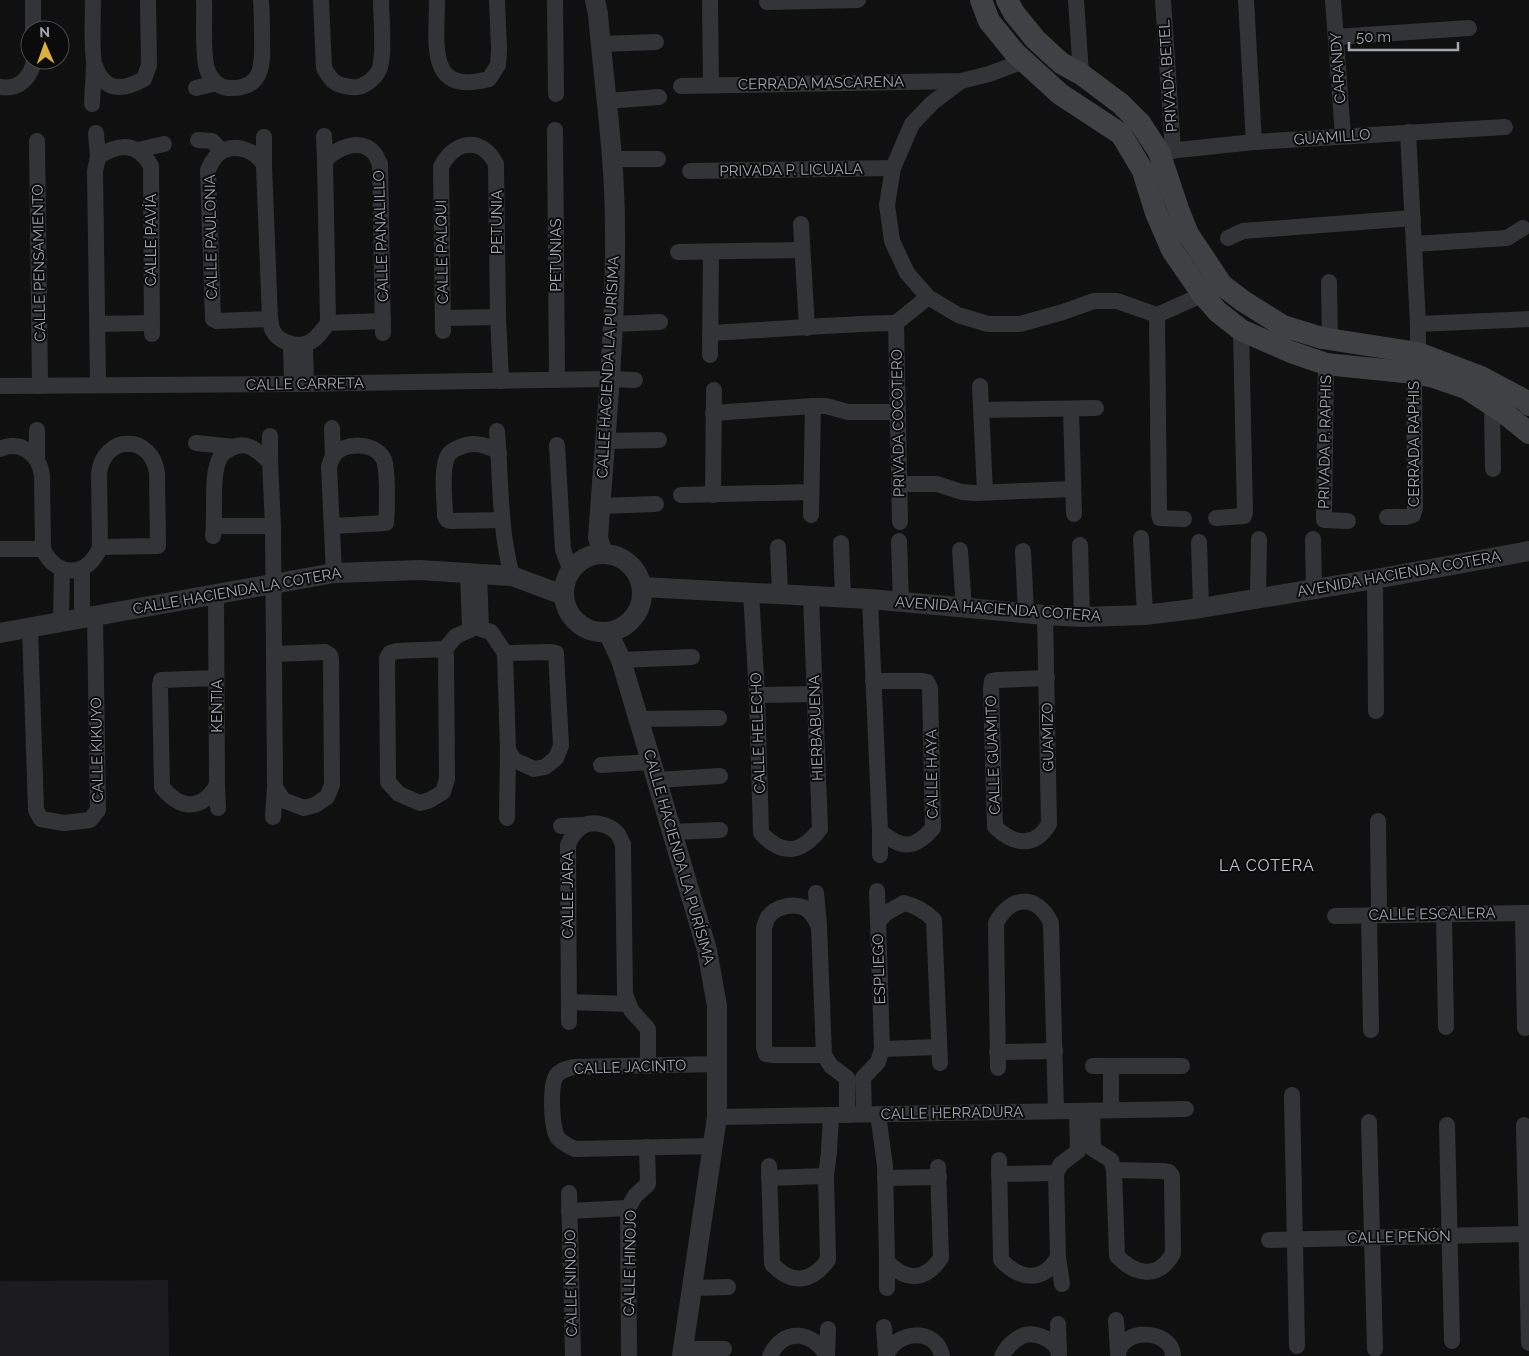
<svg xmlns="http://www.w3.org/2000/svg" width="1529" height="1356" font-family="Raleway,sans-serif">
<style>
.built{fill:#1c1c1e}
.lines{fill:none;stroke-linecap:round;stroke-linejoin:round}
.minor{stroke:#333438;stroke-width:16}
.tertiary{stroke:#333438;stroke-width:20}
.secondary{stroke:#404145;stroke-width:22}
.labels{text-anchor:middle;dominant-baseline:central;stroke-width:4;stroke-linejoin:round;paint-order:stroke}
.street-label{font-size:15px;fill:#a3a6b0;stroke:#0b0b0c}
.neighbourhood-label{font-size:16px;letter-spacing:1px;fill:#c3c5cd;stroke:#0b0b0c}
</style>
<rect width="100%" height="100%" fill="#101011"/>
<!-- built -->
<path class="built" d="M168,1280L169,1356H0V1281Z"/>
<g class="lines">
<!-- minor -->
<g class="minor">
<path d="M33,0V30"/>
<path d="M93,0C93,13 91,57 95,66C105,92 122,91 144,79L149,65L148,0"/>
<path d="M204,0C205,18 202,53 207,69C210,79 218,87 228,88C263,90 263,65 262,38C262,26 262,13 261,0"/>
<path d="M321,0L324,68C332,82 335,85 351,87C362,89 374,80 379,70C385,57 381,16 381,0"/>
<path d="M437,0C437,43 426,96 489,79L498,65L499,50L497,0"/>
<path d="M555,0L556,94"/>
<path d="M710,0L711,85"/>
<path d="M1076,0L1081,74"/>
<path d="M1163,0L1173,151"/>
<path d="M1246,0L1254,142"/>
<path d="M1333,0L1343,136"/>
<path d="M767,2L858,0"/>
<path d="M1336,37L1469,28"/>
<path d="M601,44L656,42"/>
<path d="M961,81L932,103L912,124L893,168L887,205L892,241L907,273L928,297L958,315L988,324H1020L1063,312L1094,301H1117L1157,315L1211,291"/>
<path d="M681,86L961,81L989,74L1024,61"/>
<path d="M0,87C19,90 31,78 34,60"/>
<path d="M196,88L216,83"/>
<path d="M606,101L659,97"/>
<path d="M92,104L94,65"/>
<path d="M555,130L557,380"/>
<path d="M96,133L98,157"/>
<path d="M324,136L325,161"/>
<path d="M264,137V165"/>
<path d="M198,140L212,141L222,151"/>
<path d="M37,141L40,386"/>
<path d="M138,150L164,144"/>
<path d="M1159,152L1254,142L1505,127"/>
<path d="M611,159H658"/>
<path d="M690,171L893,168"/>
<path d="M801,224L807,328"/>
<path d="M1228,238L1243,231L1413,218"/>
<path d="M1415,244L1507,238L1523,228"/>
<path d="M678,252L801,250"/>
<path d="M1329,282L1330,340"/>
<path d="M1157,315L1159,514L1160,518L1184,519"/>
<path d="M444,318L498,317"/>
<path d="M270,319L217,321L213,319L208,170C211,163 216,154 223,151C238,143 257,152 264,165L270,319C271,323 271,328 273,331C278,341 294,347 305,344C315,342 322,331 328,323L325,161C336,148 360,137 374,153C377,156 378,161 380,164L383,333"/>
<path d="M328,323L383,321"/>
<path d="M896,323L900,522"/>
<path d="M896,323L928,297"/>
<path d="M97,324L152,323"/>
<path d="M613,324L660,322"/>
<path d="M1418,324L1529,319"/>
<path d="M443,331L441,167C454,141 481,135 496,164L498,317L501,381"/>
<path d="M710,333C772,330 834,324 896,323"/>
<path d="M291,344L292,384"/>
<path d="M305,344L306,384"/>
<path d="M710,355L711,252"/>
<path d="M1326,364L1324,520L1348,521"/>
<path d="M98,384L95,171L98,157C119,143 138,142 151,166L152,334"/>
<path d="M0,386L292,384L609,379L635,380"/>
<path d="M980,386L985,492"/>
<path d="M1492,405L1493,469"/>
<path d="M1071,409L1074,514"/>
<path d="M982,410L1096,408"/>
<path d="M713,413L813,406H826L848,412H898"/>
<path d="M332,428L333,457"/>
<path d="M497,431C501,480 499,528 512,576"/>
<path d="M270,436V462"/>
<path d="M605,441L659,440"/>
<path d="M196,443L234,447"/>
<path d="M557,445L563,550L571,571"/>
<path d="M0,449C21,439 39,455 42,475L43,549C56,579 89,577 100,547L99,473C104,434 152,434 157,473L158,546L100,547"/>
<path d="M499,453C490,446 477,442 466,445C460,447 453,449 449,454C440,466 445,501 445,516L447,520L451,521L501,520"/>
<path d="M37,458V430"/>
<path d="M899,484H937L962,492L976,493L1073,489"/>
<path d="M681,495L811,492"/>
<path d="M713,495L714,390"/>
<path d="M600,506L656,504"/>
<path d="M811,515L813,406"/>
<path d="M1387,517H1407L1413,515L1415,508L1414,373L1418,353V324L1408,132"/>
<path d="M1216,518L1244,516L1245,513L1241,330"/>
<path d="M214,526H273"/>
<path d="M333,526L386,523C387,511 388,471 384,460C376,442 345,441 333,456C331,459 330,464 329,467L334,573"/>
<path d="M213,536C216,515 210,472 221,456C223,453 227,451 230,449C246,439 258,451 270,462L273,526L275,787L283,800L304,808L315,805L327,797L332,785L331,659L330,655L325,652L274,654"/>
<path d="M1141,538L1145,615"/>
<path d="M1313,539L1314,589"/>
<path d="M899,541L901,603"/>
<path d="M1199,542L1201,608"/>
<path d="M841,543L843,598"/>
<path d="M1080,545L1082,617"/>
<path d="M778,547L780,594"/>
<path d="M0,549H43"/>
<path d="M960,550L964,609"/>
<path d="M1023,551L1026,613"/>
<path d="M479,573L481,629L491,632L505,653L508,750L514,760L534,769L545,767L556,758L561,746L556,653L551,652L505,653"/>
<path d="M1375,579L1376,711"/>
<path d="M751,592L757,695L761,833C782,856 801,854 820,829L811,596"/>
<path d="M216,594L217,785C202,811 180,810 162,787L160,686L161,680L216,678"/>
<path d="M870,599L880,831C901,849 914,850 933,828L930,688L927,682L921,681H873"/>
<path d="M1258,599L1259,539"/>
<path d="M1045,615L1049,824C1035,848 1014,845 995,827L991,688L992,681L998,680L1047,678"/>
<path d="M82,618V569"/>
<path d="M61,622L62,569"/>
<path d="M30,628L36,810L41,819L64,823L90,820L98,810L95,616"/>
<path d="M445,649L397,651L390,653L387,658L388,782L399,794L420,803L430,800L443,792L447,779L446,656L445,649L456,636L470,630L468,572"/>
<path d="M621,660L692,657"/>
<path d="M757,695L815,694"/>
<path d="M639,719L719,718"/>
<path d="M601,765L652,762"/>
<path d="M657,780L720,776"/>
<path d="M217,785L218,808"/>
<path d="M273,817L275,787"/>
<path d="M507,818L508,750"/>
<path d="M1378,821L1379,915"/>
<path d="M561,826L584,825"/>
<path d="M880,831V855"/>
<path d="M672,832L720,830"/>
<path d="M877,891L878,922"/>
<path d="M816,893L819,925"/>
<path d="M1523,913L1525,1028"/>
<path d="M1444,914L1446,1027"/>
<path d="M1335,916L1529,913"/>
<path d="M1369,916L1371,1030"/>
<path d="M569,1002L628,1004"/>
<path d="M569,1022L568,845C571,837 575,830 583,826C593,820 610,825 617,833C620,836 621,841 623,844L625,994L631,1010L648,1029V1066"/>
<path d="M882,1049L939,1047"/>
<path d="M997,1052L1055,1051"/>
<path d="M824,1055H773L766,1054L764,1047V928C765,925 766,920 768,917C776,906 793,903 805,908C812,912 816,920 819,927L824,1055L831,1066L847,1078V1115"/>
<path d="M1093,1066H1182"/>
<path d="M1111,1066V1110"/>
<path d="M998,1068L996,923C1011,895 1037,894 1051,923L1056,1111"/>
<path d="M1292,1095L1297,1346"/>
<path d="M1092,1111L1093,1149L1111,1160L1114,1170L1117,1256C1135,1275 1159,1280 1173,1253L1172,1176L1169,1172L1162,1171L1114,1170"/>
<path d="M864,1114L863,1078L878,1062L882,1049L878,922L886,913L904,903C917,906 925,911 934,920L940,1063"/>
<path d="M878,1114L885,1166L887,1262C907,1282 925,1281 941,1258L938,1167"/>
<path d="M717,1117L1186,1109"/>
<path d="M1369,1122L1375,1349"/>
<path d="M1447,1125L1452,1341"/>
<path d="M1524,1125L1529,1343"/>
<path d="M713,1146L575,1149C569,1146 563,1144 558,1138C551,1129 550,1086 556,1076C560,1070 567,1069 573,1067L718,1064"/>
<path d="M999,1160L1001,1260C1020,1280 1043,1283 1058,1257L1056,1173"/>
<path d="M769,1166L772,1264C792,1285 811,1283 828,1260L826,1176L829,1152L831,1115"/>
<path d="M1056,1173L1061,1164L1078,1151L1077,1111"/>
<path d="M999,1174L1056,1173"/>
<path d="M769,1178L826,1176"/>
<path d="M885,1178L939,1177"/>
<path d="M569,1193L573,1356"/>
<path d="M569,1211L628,1208"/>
<path d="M1269,1240L1529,1234"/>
<path d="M1058,1257L1062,1284"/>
<path d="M693,1288L728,1287"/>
<path d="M887,1288V1262"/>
<path d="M1116,1320L1118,1352"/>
<path d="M1058,1324L1059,1351"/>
<path d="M884,1327L886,1355"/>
<path d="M683,1349H724"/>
<path d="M629,1356L628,1208L635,1196L648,1184L647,1147"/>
<path d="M770,1356C783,1327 813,1331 827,1356"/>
<path d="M827,1356L828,1329"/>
<path d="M886,1356C896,1330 936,1327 942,1356"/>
<path d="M1002,1356C1006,1348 1014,1340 1022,1336C1035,1330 1059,1341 1059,1356"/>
<path d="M1118,1356C1119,1327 1172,1328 1173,1356"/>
</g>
<!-- tertiary -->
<g class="tertiary">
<path d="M595,0L598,14C604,85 615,157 615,228C616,332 605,435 598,538L603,554"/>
<circle cx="603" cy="593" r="39"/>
<path d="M642,587L870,599L1045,615L1082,617L1145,615L1201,608L1375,579L1529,551"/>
<path d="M608,632L621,660L707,950L717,1006V1117L682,1356"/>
<path d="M0,633L334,573L420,570L512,576L563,595"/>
</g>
<!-- secondary -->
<g class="secondary">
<path d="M981,0L989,21L1015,53L1060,94L1121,134L1143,171L1156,213L1172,250L1203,295L1218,312L1241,330L1291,352L1326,364L1414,373L1434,377L1466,388L1503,412L1529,433"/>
<path d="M1007,0L1014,13L1035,39L1061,63L1081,74L1121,104L1140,123L1159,152L1178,209L1188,234L1222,285L1243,301L1283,326L1322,338L1418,353L1481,377L1526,401L1529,405"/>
</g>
</g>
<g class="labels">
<!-- street labels -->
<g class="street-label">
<text transform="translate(1338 68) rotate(-94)">CARANDY</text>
<text transform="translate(1168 76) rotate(-94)">PRIVADA BETEL</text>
<text transform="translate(821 83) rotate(-1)">CERRADA MASCARENA</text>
<text transform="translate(1332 137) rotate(-4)">GUAMILLO</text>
<text transform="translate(791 170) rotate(-1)">PRIVADA P. LICUALA</text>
<text transform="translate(497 222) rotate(-90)">PETUNIA</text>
<text transform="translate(381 236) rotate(-92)">CALLE PANALILLO</text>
<text transform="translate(211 237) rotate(-91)">CALLE PAULONIA</text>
<text transform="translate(151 240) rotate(-90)">CALLE PAVÍA</text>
<text transform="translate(442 252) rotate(-91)">CALLE PALQUI</text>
<text transform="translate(556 255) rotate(-90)">PETUNIAS</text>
<text transform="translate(39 263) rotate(-91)">CALLE PENSAMIENTO</text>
<text transform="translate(608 367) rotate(-87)">CALLE HACIENDA LA PURÍSIMA</text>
<text transform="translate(305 384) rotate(-1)">CALLE CARRETA</text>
<text transform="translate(898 423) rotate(-91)">PRIVADA COCOTERO</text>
<text transform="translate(1325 442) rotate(-89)">PRIVADA P. RAPHIS</text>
<text transform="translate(1414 444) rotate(-90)">CERRADA RAPHIS</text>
<text transform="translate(1399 574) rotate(-10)">AVENIDA HACIENDA COTERA</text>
<text transform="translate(237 591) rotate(-10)">CALLE HACIENDA LA COTERA</text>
<text transform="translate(998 609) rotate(4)">AVENIDA HACIENDA COTERA</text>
<text transform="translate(217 706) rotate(-90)">KENTIA</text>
<text transform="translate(816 728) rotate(-92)">HIERBABUENA</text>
<text transform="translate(758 733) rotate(-92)">CALLE HELECHO</text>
<text transform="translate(1048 737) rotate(-91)">GUAMIZO</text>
<text transform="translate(97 750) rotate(-91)">CALLE KIKUYO</text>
<text transform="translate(993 755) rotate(-92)">CALLE GUAMITO</text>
<text transform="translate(932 774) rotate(-91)">CALLE HAYA</text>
<text transform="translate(679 857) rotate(74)">CALLE HACIENDA LA PURÍSIMA</text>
<text transform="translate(568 895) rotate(-90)">CALLE JARA</text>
<text transform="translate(1432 914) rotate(-1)">CALLE ESCALERA</text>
<text transform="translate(879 969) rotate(-92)">ESPLIEGO</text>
<text transform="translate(630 1067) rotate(-2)">CALLE JACINTO</text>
<text transform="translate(952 1113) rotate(-1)">CALLE HERRADURA</text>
<text transform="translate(1399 1237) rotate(-1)">CALLE PEÑÓN</text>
<text transform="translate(630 1263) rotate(-89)">CALLE HINOJO</text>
<text transform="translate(571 1283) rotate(-91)">CALLE NINOJO</text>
</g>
<!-- neighbourhood labels -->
<g class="neighbourhood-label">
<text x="1267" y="865">LA COTERA</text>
</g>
</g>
<!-- north arrow -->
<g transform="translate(45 45) rotate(358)"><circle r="24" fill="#0b0b0c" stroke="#48494e"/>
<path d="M0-4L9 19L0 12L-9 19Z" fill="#dbb03e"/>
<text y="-8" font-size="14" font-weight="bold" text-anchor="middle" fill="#a3a6b0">N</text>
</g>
<!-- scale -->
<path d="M1349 42v8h109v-8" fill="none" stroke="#a3a6b0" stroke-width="2.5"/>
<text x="1356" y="42" font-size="15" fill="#a3a6b0" stroke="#0b0b0c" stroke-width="4" paint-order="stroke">50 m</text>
</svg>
